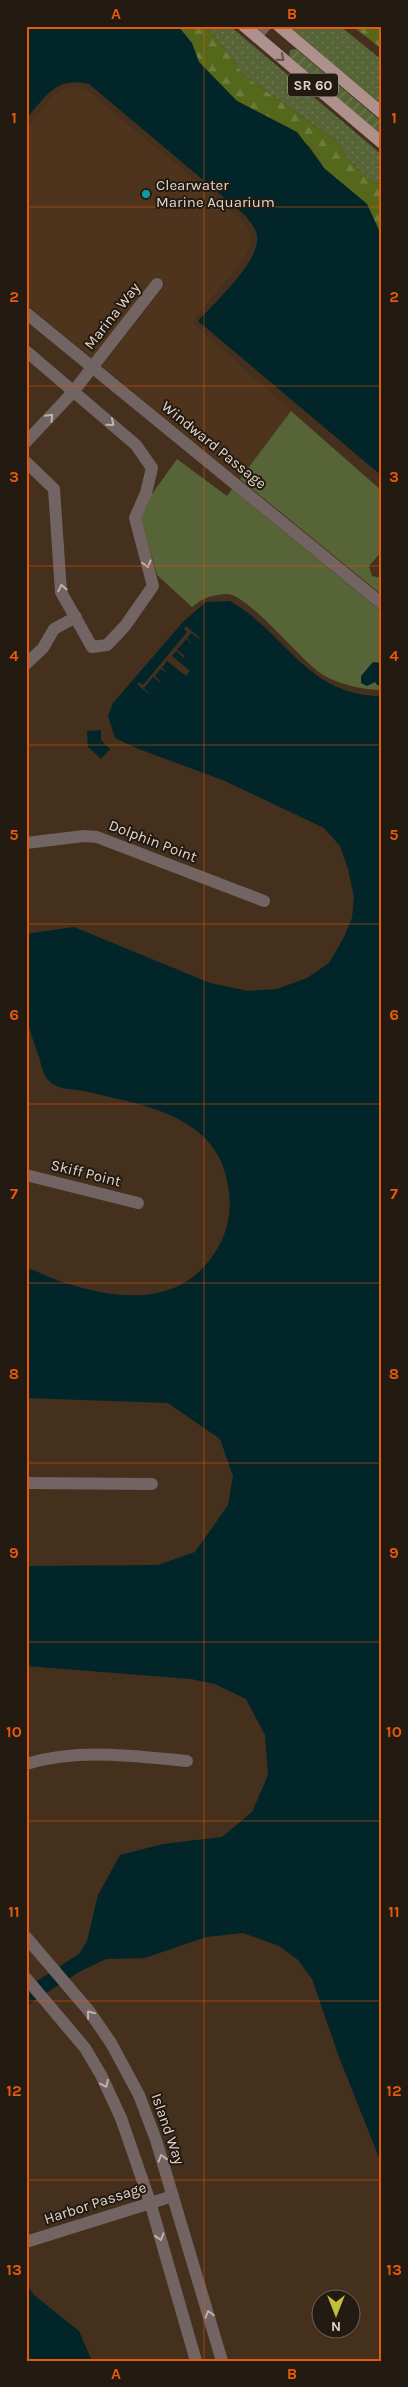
<svg xmlns="http://www.w3.org/2000/svg" width="408" height="2387" font-family="Karla,sans-serif">
<style>
.built{fill:#4e341c}
.grass{fill:url(#grass-dots)}
.forest{fill:url(#forest-firs)}
.park{fill:#576437}
.garden{fill:url(#garden-furrows)}
.water{fill:#012529}
.pier{fill:#44301d}
.lines{fill:none;stroke-linecap:round;stroke-linejoin:round}
.minor{stroke:#726462;stroke-width:12}
.major{stroke:#ae918d;stroke-width:12}
.oneway{stroke:#625049}
.oneway2{stroke:#c0b2aa}
.grid{fill:none;stroke:#e8590c;stroke-width:1;stroke-opacity:0.55}
.culture-dot{fill:#0f9aa8;stroke:#231a12;stroke-width:2}
.labels{text-anchor:middle;dominant-baseline:central;stroke-width:4;stroke-linejoin:round;paint-order:stroke}
.shield{fill:#231a12;stroke:#a89c92;stroke-width:1}
.shield-label{font-size:14px;font-weight:bold;fill:#e1d4c9}
.poi-label{font-size:15px;fill:#e1d4c9;stroke:#231a12;text-anchor:start}
.street-label{font-size:15px;fill:#e1d4c9;stroke:#231a12}
.neatline{fill:none;stroke:#e8590c;stroke-width:2}
.grid-label{font-size:16px;text-anchor:middle;font-weight:bold;fill:#e8590c}
</style>
<defs>
<pattern id="grass-dots" width="8" height="8" patternUnits="userSpaceOnUse" patternTransform="scale(1.25)"><rect width="8" height="8" fill="#576437"/><path d="M2 2h.1M6 6h.1" fill="none" stroke="#6f7953" stroke-width="1.8" stroke-linecap="round"/></pattern>
<pattern id="forest-firs" width="22" height="20" patternUnits="userSpaceOnUse" patternTransform="scale(1.25)"><rect width="22" height="20" fill="#55671b"/><path d="M5 1l3.5 6h-7zM16 11l3.5 6h-7z" fill="#6d7c3b"/></pattern>
<pattern id="garden-furrows" width="10" height="10" patternUnits="userSpaceOnUse" patternTransform="scale(1.25)"><rect width="10" height="10" fill="#576437"/><path d="M-1 1l2-2M0 10L10 0M9 11l2-2" fill="none" stroke="#6f7953"/></pattern>
</defs>
<rect width="100%" height="100%" fill="#44301d"/>
<!-- built -->
<path class="built" d="M76,87L85,89L212,194L242,220L248,228L251,243L242,262L195,317L193,323L291,411L240,479L102,366L166,284L157,275L92,358L26,304V128L53,96L66,88Z"/>
<!-- grass -->
<g class="grass">
<path d="M207,26H230L382,155V185L369,180L347,158L335,140L245,76Z"/>
<path d="M288,26H340L382,60V105Z"/>
</g>
<!-- forest -->
<g class="forest">
<path d="M178,26H207L245,76L335,140L347,158L369,180L382,185V237L367,204L325,169L309,146L263,115L237,101L219,85L199,62Z"/>
<path d="M352,26H382V49Z"/>
</g>
<!-- park -->
<g class="park">
<path d="M291,411L382,491V551L369,566L372,576L382,578V595L240,479Z"/>
<path d="M177,459L227,496L232,489L382,612V690C363,690 339,684 323,675C300,661 248,593 226,594C211,595 203,598 192,607L157,575L141,519L152,494Z"/>
</g>
<!-- garden -->
<path class="garden" d="M296,49L382,122V136L289,56L290,50Z"/>
<!-- water -->
<g class="water">
<path d="M26,26H178L192,43L199,62L237,101L297,132L325,169L367,204L382,237V476L198,321C215,302 260,262 257,236C256,228 250,222 246,216L89,84C56,76 46,96 26,119Z"/>
<path d="M230,601C286,633 307,696 382,696V2165L339,2057L312,1979L298,1960L279,1946L243,1933L206,1937L145,1958L106,1959L79,1972L26,2006V1988L79,1954L87,1941L98,1895L120,1855L163,1844L222,1837L252,1812L268,1775L265,1735L246,1699L215,1684L191,1679L26,1666V1566L158,1565L195,1552L228,1505L233,1476L220,1439L168,1403L26,1398V1268C36,1270 45,1276 54,1279C104,1297 170,1310 208,1262C227,1239 233,1214 228,1185C217,1114 141,1105 84,1091C72,1089 58,1090 49,1081C43,1075 41,1064 39,1057C34,1042 27,1025 26,1009C24,985 26,959 26,934L74,927L210,983L248,991L277,989L307,978L329,963L343,939L352,918L354,897L348,869L340,846L324,828L225,781L136,748L115,738L108,716L113,703L183,622L206,602Z"/>
<path d="M373,662L382,663V686L377,685L375,682L367,686L361,683V676Z"/>
<path d="M101,730V740L110,749L101,759L88,747L87,731Z"/>
<path d="M26,2284L34,2295L79,2331L92,2361H26Z"/>
</g>
<!-- pier -->
<path class="pier" d="M186,626L200,638L199,639L191,633L187,638L194,646L186,639L177,650L185,656L184,658L176,651L172,656L190,671L186,676L167,661L162,668L169,674L160,669L155,676L163,684L153,677L144,688L151,696L137,684L139,682L143,685L187,632L184,629Z"/>
<g class="lines">
<!-- minor -->
<g class="minor">
<path d="M256,36L265,26"/>
<path d="M26,313L381,603"/>
<path d="M26,351L136,445L152,468L146,493L135,518L153,586L125,626L107,645L92,647L61,592L54,489L26,462"/>
<path d="M26,442L73,392L157,284"/>
<path d="M26,664L43,648L54,629L76,617"/>
<path d="M26,843L84,836L97,837L264,901"/>
<path d="M26,1175L138,1203"/>
<path d="M26,1483L152,1484"/>
<path d="M26,1764C79,1748 133,1756 187,1761"/>
<path d="M26,1937L89,2011L111,2043L139,2095L156,2140L222,2361"/>
<path d="M26,1978L85,2048L101,2075L121,2118L150,2202L196,2361"/>
<path d="M26,2242L173,2196"/>
</g>
<!-- major -->
<g class="major">
<path d="M244,26L382,143"/>
<path d="M279,26L382,113"/>
</g>
</g>
<!-- one-way arrows -->
<defs><path id="oneway-chevron" d="M-2-3.5L2.5 0L-2 3.5" fill="none" stroke-width="1.6" stroke-linecap="round" stroke-linejoin="round" transform="scale(1.25)"/></defs>
<use class="oneway" href="#oneway-chevron" transform="translate(281 58) rotate(40)"/>
<g class="oneway2">
<use href="#oneway-chevron" transform="translate(50 417) rotate(-47)"/>
<use href="#oneway-chevron" transform="translate(111 423) rotate(40)"/>
<use href="#oneway-chevron" transform="translate(147 564) rotate(75)"/>
<use href="#oneway-chevron" transform="translate(62 588) rotate(-102)"/>
<use href="#oneway-chevron" transform="translate(90 2014) rotate(-128)"/>
<use href="#oneway-chevron" transform="translate(105 2084) rotate(65)"/>
<use href="#oneway-chevron" transform="translate(162 2158) rotate(-107)"/>
<use href="#oneway-chevron" transform="translate(160 2237) rotate(73)"/>
<use href="#oneway-chevron" transform="translate(209 2314) rotate(-106)"/>
</g>
<!-- grid -->
<path class="grid" d="M204,26V2361M26,207H382M26,386H382M26,566H382M26,745H382M26,924H382M26,1104H382M26,1283H382M26,1463H382M26,1642H382M26,1821H382M26,2001H382M26,2180H382"/>
<!-- markers -->
<circle class="culture-dot" cx="146" cy="194" r="5"/>
<g class="labels">
<!-- shield labels -->
<rect class="shield" x="288" y="73.5" width="50" height="23" rx="4"/>
<g class="shield-label">
<text x="313" y="85">SR 60</text>
</g>
<!-- poi labels -->
<g class="poi-label">
<text x="156" y="185">Clearwater<tspan x="156" dy="17">Marine Aquarium</tspan></text>
</g>
<!-- street labels -->
<g class="street-label">
<text transform="translate(112 316) rotate(-52)">Marina Way</text>
<text transform="translate(214 445) rotate(39)">Windward Passage</text>
<text transform="translate(153 841) rotate(21)">Dolphin Point</text>
<text transform="translate(86 1173) rotate(14)">Skiff Point</text>
<text transform="translate(168 2129) rotate(71)">Island Way</text>
<text transform="translate(95 2203) rotate(-18)">Harbor Passage</text>
</g>
</g>
<!-- border -->
<rect width="408" height="2387" fill="none" stroke="#231a12" stroke-width="55"/>
<!-- north arrow -->
<g transform="translate(336 2314) rotate(180)"><circle r="24" fill="#231a12" stroke="#6f645b"/>
<path d="M0-4L9 19L0 12L-9 19Z" fill="#c4bc3d"/>
<text y="-8" font-size="14" font-weight="bold" text-anchor="middle" fill="#e1d4c9">N</text>
</g>
<rect x="28" y="28" width="352" height="2332" class="neatline"/>
<g class="grid-label">
<text x="116" y="19">A</text>
<text x="292" y="19">B</text>
<text x="14" y="123">1</text>
<text x="394" y="123">1</text>
<text x="14" y="302">2</text>
<text x="394" y="302">2</text>
<text x="14" y="482">3</text>
<text x="394" y="482">3</text>
<text x="14" y="661">4</text>
<text x="394" y="661">4</text>
<text x="14" y="840">5</text>
<text x="394" y="840">5</text>
<text x="14" y="1020">6</text>
<text x="394" y="1020">6</text>
<text x="14" y="1199">7</text>
<text x="394" y="1199">7</text>
<text x="14" y="1379">8</text>
<text x="394" y="1379">8</text>
<text x="14" y="1558">9</text>
<text x="394" y="1558">9</text>
<text x="14" y="1737">10</text>
<text x="394" y="1737">10</text>
<text x="14" y="1917">11</text>
<text x="394" y="1917">11</text>
<text x="14" y="2096">12</text>
<text x="394" y="2096">12</text>
<text x="14" y="2275">13</text>
<text x="394" y="2275">13</text>
<text x="116" y="2379">A</text>
<text x="292" y="2379">B</text>
</g>
</svg>
